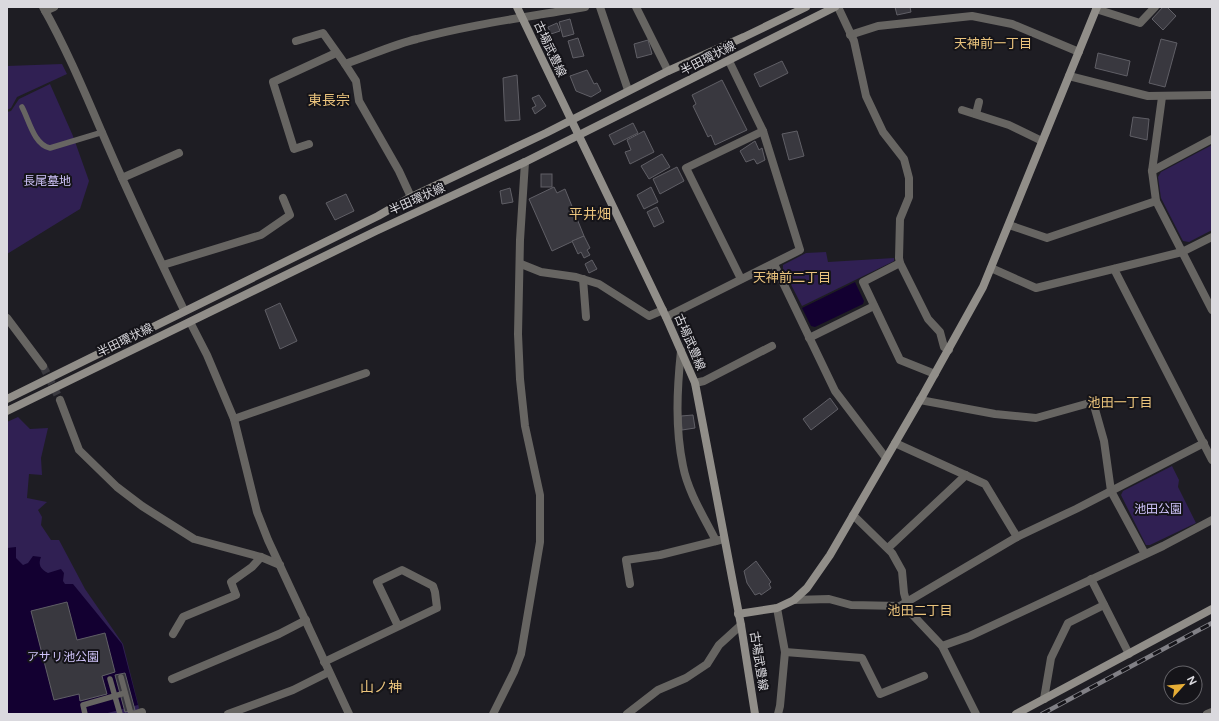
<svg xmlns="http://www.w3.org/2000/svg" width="1219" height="721" font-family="Figtree,'Noto Sans JP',sans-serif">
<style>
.green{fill:#302053}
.water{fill:#130031}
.building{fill:#39383f;stroke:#605f66}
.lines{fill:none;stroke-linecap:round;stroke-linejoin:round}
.street-tunnel{stroke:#3a393f;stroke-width:8;stroke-dasharray:8 4;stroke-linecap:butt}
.lane{stroke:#676562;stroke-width:5.5}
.street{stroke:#676562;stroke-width:8}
.secondary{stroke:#918e89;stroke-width:8}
.rail-casing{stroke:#818086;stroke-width:4.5}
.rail{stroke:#151419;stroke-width:3;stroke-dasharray:9;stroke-linecap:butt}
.labels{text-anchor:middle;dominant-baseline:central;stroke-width:4;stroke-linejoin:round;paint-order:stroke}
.street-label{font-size:12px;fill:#dad9de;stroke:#151419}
.park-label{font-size:12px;fill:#cfc3f9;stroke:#151419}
.neighbourhood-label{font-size:13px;fill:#ebc47d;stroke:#151419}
.quarter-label{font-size:14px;fill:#ebc47d;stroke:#151419}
</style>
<rect width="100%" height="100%" fill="#1e1d23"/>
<!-- green -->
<g class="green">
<path d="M62,64L67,74L17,97L11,108L7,110V66Z"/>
<path d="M50,84L73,136L89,181L80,209L7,254V112L11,111L19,99Z"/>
<path d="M1212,145V230L1189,242L1183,241L1161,198L1158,177L1161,172Z"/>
<path d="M826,252L828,262L894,258V261L802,306L783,269V265L806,253Z"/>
<path d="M18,417L30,429L48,428L41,458L42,475L29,474L27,498L47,502L38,510L42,517L41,525L51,540H59L85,589L123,644L139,708L138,710L125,714H7V422Z"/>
<path d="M1172,466L1179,480L1178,487L1196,523L1150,545H1146L1121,495L1123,491Z"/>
</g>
<!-- water -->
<g class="water">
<path d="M855,282L864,301L863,304L815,327L811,326L802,308Z"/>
<path d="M16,547V558L23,565L28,563L33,556L41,557C38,564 40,569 48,573L61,569L64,573L63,581L65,584H73L122,644L138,705L104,714H7V548Z"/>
</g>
<!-- building -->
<g class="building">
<path d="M895,7H910L911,12L897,15Z"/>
<path d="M1163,7H1167L1176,16L1163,30L1152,19Z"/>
<path d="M570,19L574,34L563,37L559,22Z"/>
<path d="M557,23L560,31L551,34L548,27Z"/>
<path d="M578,38L584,56L573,58L568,41Z"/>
<path d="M1161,39L1177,43L1165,87L1149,83Z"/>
<path d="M648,40L652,54L637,58L634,44Z"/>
<path d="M1098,53L1130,61L1127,76L1095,68Z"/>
<path d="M782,61L788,73L760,87L754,74Z"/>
<path d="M587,70L594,84L597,83L601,91L591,97L576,91L570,76Z"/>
<path d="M517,75L520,120L505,121L503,78Z"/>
<path d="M722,80L747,130L715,145L711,135L708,137L693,106L696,104L692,95Z"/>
<path d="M539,95L546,106L535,114L532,108L536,106L532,98Z"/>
<path d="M1133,117L1149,119L1147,140L1130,136Z"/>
<path d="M633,123L638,133L614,145L609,135Z"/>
<path d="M644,131L654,152L630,164L625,152L631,150L627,140Z"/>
<path d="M797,131L804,156L789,160L782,134Z"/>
<path d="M755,141L759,150L762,148L765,160L757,164L754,159L746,162L740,151Z"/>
<path d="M662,154L670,167L649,179L641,166Z"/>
<path d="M677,167L684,181L660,194L653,179Z"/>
<rect x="541" y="174" width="11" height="13"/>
<path d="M554,187L557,193L565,189L584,236L552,251L529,199Z"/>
<path d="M651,187L658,202L644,209L637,195Z"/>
<path d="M510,188L513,202L502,204L500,191Z"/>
<path d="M346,194L354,211L335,220L326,203Z"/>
<path d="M657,207L664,222L654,227L647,212Z"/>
<path d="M584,236L590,248L587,250L590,255L584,258L581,252L578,254L572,241Z"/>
<path d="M592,260L597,269L589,273L585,264Z"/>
<path d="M280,303L297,341L280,349L265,310Z"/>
<path d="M830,398L838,409L811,430L803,419Z"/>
<path d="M693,415L695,428L682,430L681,416Z"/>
<path d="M756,561L771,582L769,584L771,588L761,595L760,593L755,595L747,583L744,571Z"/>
<path d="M67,602L77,640L105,633L115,672L102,676L107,694L80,701L79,694L54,700L31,611Z"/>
<path d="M125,673L135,710L125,712L115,675Z"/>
</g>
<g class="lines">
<!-- street-tunnel -->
<path class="street-tunnel" d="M43,366L60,400"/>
<!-- lane -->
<g class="lane">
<path d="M22,107C29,120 34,145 50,148L103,132"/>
<path d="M121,677L131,714"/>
<path d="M110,679L120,714"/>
<path d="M85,714L83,705L125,693"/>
</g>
<!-- street -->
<g class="street">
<path d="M43,7C74,62 96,121 122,178C142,222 163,267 184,310"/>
<path d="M600,7L628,90"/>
<path d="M636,7L668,71"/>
<path d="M838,7L854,41L866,96L883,132L904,159L909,178V197L900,219L899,258L900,263L928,319L940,332L944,347L949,350"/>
<path d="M1096,9L1140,23L1155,7"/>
<path d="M45,11L54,7"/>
<path d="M850,35L878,26L972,16L1012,24L1079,52"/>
<path d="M296,41L323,33L345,64"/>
<path d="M1069,76L1148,96L1212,95"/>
<path d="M1162,97L1152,171L1156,201L1212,310"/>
<path d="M962,110L1009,125L1042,141"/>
<path d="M976,114L979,102"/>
<path d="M309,144L294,149L273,82L336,53"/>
<path d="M1152,171L1212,139"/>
<path d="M122,178L179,153"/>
<path d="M411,197L399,171L359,101L356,81L345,64C369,56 392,45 417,39C472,24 529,17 585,7"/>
<path d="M1009,225L1047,238L1156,201"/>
<path d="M900,263L863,282L900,360L935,374"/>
<path d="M521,264L541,272L576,277L599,284L649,316L663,310"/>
<path d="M774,264L835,391L886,458"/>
<path d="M163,265L261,235L290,215L283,198"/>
<path d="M991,268L1036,288L1182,252L1212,237"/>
<path d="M1114,269L1212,460"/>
<path d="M583,279L586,317"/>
<path d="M741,279L686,168L763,131"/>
<path d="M666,317L800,250L763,131L729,61"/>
<path d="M7,318L43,366"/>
<path d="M190,322L207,355L234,419L257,512L268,540L349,714"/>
<path d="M809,338L874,306"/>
<path d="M681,351C677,389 675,428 683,466C688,492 704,517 716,541"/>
<path d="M695,383L704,381L772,346"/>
<path d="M60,400L79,450L117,487L142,506L194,539L261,557L280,565"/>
<path d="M920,400L995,414L1036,418L1093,402L1104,441L1111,491L1145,554"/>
<path d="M234,419L366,373"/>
<path d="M895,443L985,484L1017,537"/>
<path d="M853,515L892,553L902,571L904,593L909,611L942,646L976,714"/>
<path d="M888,548L966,475"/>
<path d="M1091,579L1129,654"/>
<path d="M630,584L626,560L660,555L720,540"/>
<path d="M794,600L829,599L851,605L900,606L1017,537L1076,509L1204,443"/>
<path d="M777,608L785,652L780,706L778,714"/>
<path d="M173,634L183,617L236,595L231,582L252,567L261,557"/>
<path d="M942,646L970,636L1163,546L1212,520"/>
<path d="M785,652L862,658L880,694L924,676"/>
<path d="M324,662L437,608L435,592L433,586L402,570L377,582L398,626"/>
<path d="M172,679L279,634L306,620"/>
<path d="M1044,699L1051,658L1068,623L1104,605"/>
<path d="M136,714L142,712V714"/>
<path d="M228,714L293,690L329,672"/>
<path d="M493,714L514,672L521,654L540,542V495L525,426L520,379L518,334L520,240L525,162"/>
<path d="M627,714L658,690L686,678L707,664L719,645L741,625"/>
<path d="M1207,714L1212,712"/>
</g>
<!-- secondary -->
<g class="secondary">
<path d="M517,7L666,317L695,383L741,625L755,714"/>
<path d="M7,399L378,216L411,197L546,133L668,71L744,37L806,7"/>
<path d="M7,411L376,231L525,162L835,7"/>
<path d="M738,614L777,608L794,600L807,588L830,555L923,395L983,287L1097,7"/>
<path d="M1016,714L1212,609"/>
</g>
<defs>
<path id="rail" d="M1042,714L1212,623"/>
</defs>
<!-- rail casing -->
<use href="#rail" class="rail-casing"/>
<!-- rail -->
<use href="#rail" class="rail"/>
</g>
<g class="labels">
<!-- street labels -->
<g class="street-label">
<text transform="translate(550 49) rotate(65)">古場武豊線</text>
<text transform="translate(708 58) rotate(-27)">半田環状線</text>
<text transform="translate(417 199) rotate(-24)">半田環状線</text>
<text transform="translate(125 340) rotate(-26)">半田環状線</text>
<text transform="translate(690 342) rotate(67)">古場武豊線</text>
<text transform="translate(759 661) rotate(81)">古場武豊線</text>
</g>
<!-- park labels -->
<g class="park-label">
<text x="47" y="181">長尾墓地</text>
<text x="1158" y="509">池田公園</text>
<text x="63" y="657">アサリ池公園</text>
</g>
<!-- neighbourhood labels -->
<g class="neighbourhood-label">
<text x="993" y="43">天神前一丁目</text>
<text x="792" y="277">天神前二丁目</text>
<text x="1120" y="402">池田一丁目</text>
<text x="920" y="610">池田二丁目</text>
</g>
<!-- quarter labels -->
<g class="quarter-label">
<text x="329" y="100">東長宗</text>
<text x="590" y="214">平井畑</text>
<text x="381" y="687">山ノ神</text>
</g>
</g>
<!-- border -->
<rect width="1219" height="721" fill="none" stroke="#dad9de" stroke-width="16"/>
<!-- north arrow -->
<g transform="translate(1183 685) rotate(63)"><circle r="19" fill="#151419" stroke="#646368"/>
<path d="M0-3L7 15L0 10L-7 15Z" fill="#e6ad36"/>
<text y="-6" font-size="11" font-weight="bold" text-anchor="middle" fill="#dad9de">N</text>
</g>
</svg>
